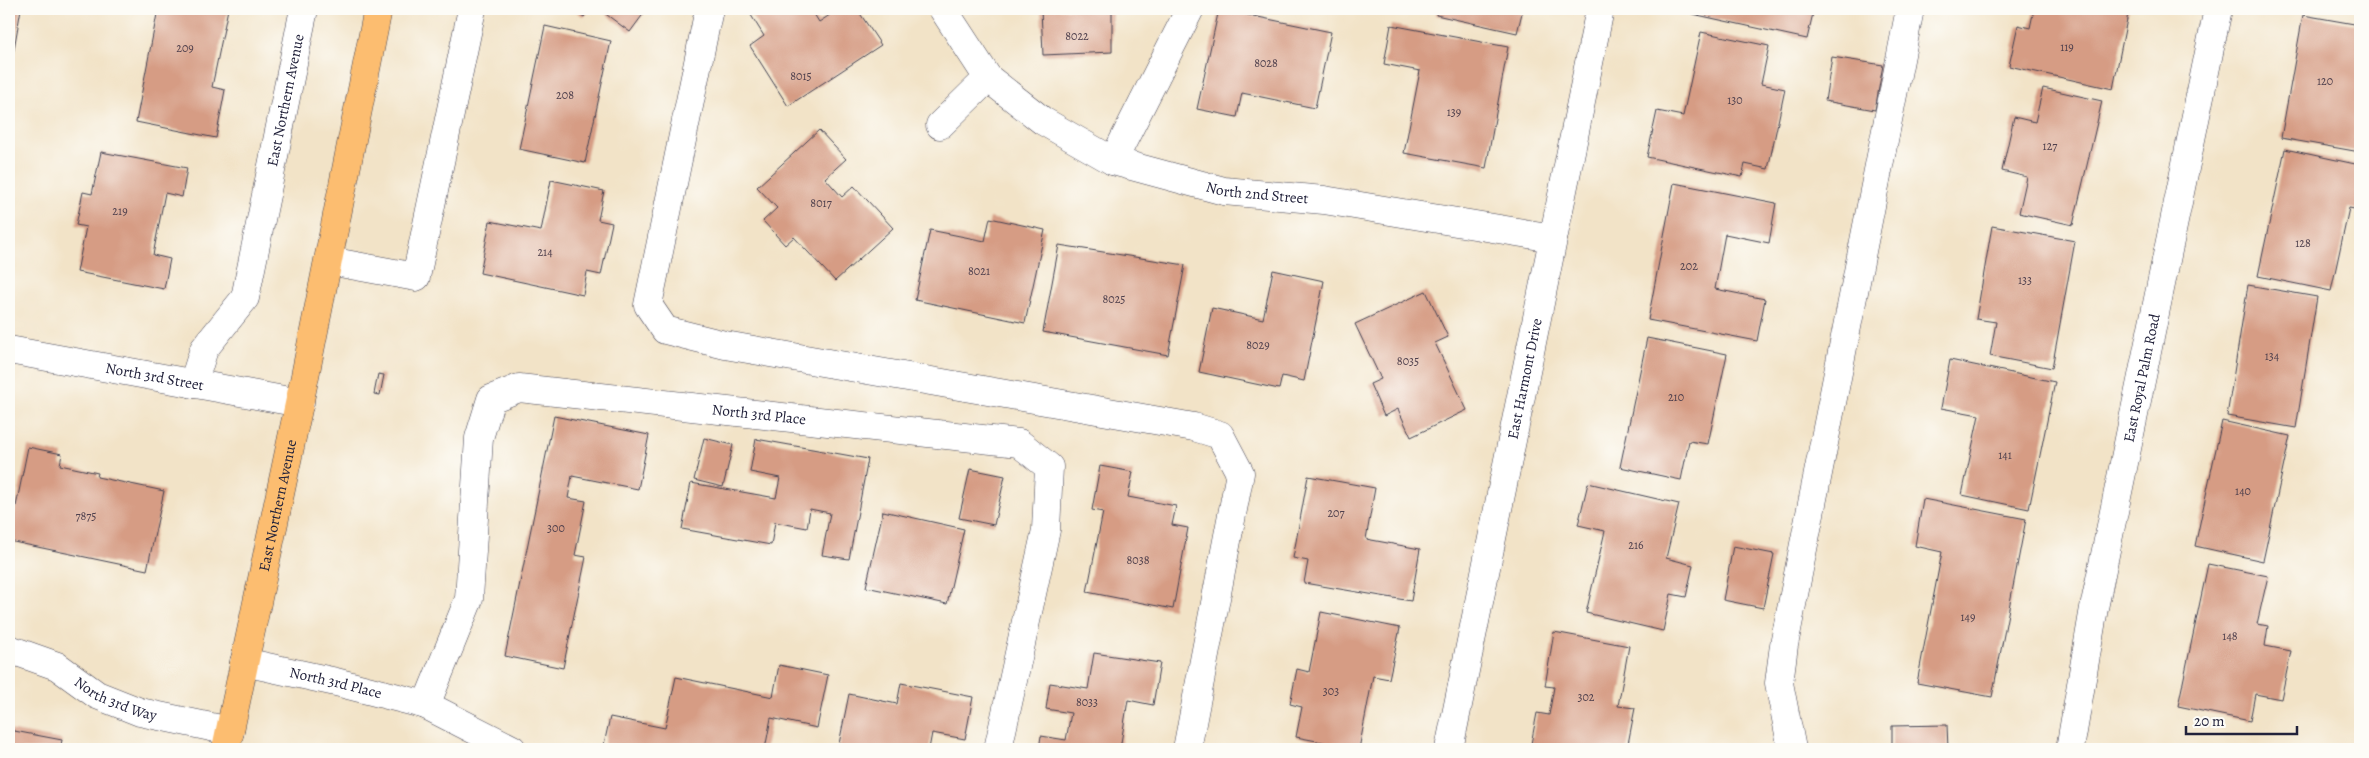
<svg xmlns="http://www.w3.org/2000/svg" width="2369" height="758" font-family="Alegreya,serif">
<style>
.building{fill:#d69c84}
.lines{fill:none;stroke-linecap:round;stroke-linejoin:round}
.minor-casing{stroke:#413f50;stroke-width:29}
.major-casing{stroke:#413f50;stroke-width:29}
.minor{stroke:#fff;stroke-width:28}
.major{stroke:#fcbd6f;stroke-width:28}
.labels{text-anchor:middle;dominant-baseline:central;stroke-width:5;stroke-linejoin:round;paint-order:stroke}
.number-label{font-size:12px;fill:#4f404d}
.street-label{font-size:15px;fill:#22223b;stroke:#fdfcf7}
</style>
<rect width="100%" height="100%" fill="#fdfcf7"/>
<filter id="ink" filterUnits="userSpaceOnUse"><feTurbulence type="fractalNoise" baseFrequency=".02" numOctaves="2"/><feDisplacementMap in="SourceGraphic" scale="10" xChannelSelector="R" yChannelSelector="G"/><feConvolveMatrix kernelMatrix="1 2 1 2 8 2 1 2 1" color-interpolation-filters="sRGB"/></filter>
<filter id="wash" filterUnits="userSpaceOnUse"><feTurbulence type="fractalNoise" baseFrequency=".0096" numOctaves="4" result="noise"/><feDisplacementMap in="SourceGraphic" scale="20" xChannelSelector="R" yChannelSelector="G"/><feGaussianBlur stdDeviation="1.12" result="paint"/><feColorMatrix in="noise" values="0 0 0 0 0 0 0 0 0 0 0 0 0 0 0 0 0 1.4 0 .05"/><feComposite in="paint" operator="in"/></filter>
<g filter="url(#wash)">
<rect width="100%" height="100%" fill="#f2e3c7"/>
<g id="blocks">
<!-- building -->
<g class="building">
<path d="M9,9H21L10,72H9Z"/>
<path d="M158,9H228L212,87L225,90L216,138L136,122Z"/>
<path d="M573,9H590L584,17Z"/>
<path d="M599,9H647L630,32Z"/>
<path d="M753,9H811L819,22L839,9H857L881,45L788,106L750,46L764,36L749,12Z"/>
<path d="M1041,9H1112V52L1043,55Z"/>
<path d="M1219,9L1331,32L1315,108L1242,93L1237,117L1197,109Z"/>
<path d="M1437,9H1523L1517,33L1436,15Z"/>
<path d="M1679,9H1814L1807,39L1679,11Z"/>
<path d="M2034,9H2129L2113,89L2009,66L2018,25L2030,28Z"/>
<path d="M2303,15L2360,25V152L2281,138Z"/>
<path d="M1391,25L1508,47L1486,168L1404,153L1420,71L1384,64Z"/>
<path d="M545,26L611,41L585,163L519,149Z"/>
<path d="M1701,32L1769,46L1761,84L1785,89L1768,169L1745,164L1742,177L1647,157L1657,111L1683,116Z"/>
<path d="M1832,57L1883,65L1875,110L1825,101Z"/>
<path d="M2043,88L2102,101L2073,225L2019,213L2027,177L2002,171L2014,117L2035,122Z"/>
<path d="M819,130L846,159L825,178L842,197L854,186L893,228L835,281L794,237L785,245L763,221L777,208L757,187Z"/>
<path d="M2285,149L2360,165V210L2349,208L2331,291L2258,276Z"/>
<path d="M101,152L187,168L182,197L165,193L153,255L170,259L164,289L77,272L86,227L76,225L83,192L92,194Z"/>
<path d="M551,180L604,191L598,220L612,223L601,275L587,272L583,295L480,273L490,221L541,231Z"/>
<path d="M1674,183L1776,203L1769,243L1725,234L1715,289L1765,299L1757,341L1648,320Z"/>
<path d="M990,218L1045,230L1025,323L915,300L930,230L985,241Z"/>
<path d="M1992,226L2075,241L2052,368L1990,356L1996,322L1976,319Z"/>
<path d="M1059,245L1185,265L1168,355L1043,332Z"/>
<path d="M1273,270L1324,281L1304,381L1282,376L1279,389L1199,372L1212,308L1263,319Z"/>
<path d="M2248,285L2317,297L2296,428L2227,416Z"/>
<path d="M1426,291L1448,337L1435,343L1467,410L1411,437L1398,409L1384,416L1370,384L1381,379L1355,324Z"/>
<path d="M1647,338L1727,354L1708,444L1689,441L1681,480L1620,467Z"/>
<path d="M1950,360L2055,382L2029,509L1962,495L1979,415L1941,408Z"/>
<path d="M378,374L384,375L380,395L374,394Z"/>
<path d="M554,416L649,435L638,489L572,476L568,498L586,501L575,555L586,557L563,668L505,656Z"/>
<path d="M2222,421L2290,436L2263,561L2195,546Z"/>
<path d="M704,438L733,445L723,487L694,480Z"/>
<path d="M756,439L868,459L849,559L822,555L830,513L810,509L807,528L775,522L771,545L682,529L691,483L776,498L780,478L750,472Z"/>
<path d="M28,447L62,454L60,465L98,473L97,477L164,491L147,570L9,541Z"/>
<path d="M1100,466L1133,472L1128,497L1176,506L1172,525L1188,528L1173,609L1087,592L1103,512L1092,510Z"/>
<path d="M970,469L1005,476L994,525L959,518Z"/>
<path d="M1308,476L1375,488L1366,539L1420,549L1411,601L1304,583L1308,561L1293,558Z"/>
<path d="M1588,483L1679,504L1666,558L1693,565L1686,597L1671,594L1663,631L1586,613L1605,531L1578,525Z"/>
<path d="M1923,499L2026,519L1992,697L1917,683L1942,552L1915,546Z"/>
<path d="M883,511L964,529L947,604L866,587Z"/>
<path d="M1733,546L1774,554L1763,608L1723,600Z"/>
<path d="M2208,564L2268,576L2257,624L2268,626L2265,646L2291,651L2281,699L2255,694L2250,721L2178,706Z"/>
<path d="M1321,612L1400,628L1389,679L1373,676L1359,749L1296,737L1302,707L1290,704L1297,669L1309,672Z"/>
<path d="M1554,632L1629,646L1618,706L1635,708L1627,749H1530L1537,713L1549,715L1554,687L1545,686Z"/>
<path d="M1094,653L1160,663L1153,705L1128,700L1120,749H1039L1041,736L1066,740L1071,713L1046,709L1050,683L1088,689Z"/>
<path d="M779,665L828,675L817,728L771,718L765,749H603L610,717L665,728L676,677L773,697Z"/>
<path d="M901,683L973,697L965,739L932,733L929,749H838L849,694L897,704Z"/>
<path d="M1947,725L1948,749H1892V726Z"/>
<path d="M9,730L62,740L60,749H9Z"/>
</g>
</g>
</g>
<g filter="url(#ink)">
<use href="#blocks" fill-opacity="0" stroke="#413f50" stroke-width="1"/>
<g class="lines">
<defs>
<g id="minor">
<path d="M709,9L648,305L665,330L725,345L1194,427L1220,435L1240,473L1187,749"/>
<path id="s1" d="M943,9L988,78L1043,121L1113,161L1224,191L1324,200L1553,238"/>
<path d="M940,125L988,78"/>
<path d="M1113,161L1190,9"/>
<path d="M329,261L416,277L472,9"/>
<path id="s2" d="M9,350L300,403"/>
<path id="s3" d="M193,384L204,349L245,298L304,9"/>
<path id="s4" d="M9,649L57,666L97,695L140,712L230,731"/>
<path id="s5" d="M244,662L336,682L426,705L512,749"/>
<path id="s6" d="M426,705L469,599L479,438L491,399L519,388L1019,443L1049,467L1046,530L998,749"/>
<path id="s7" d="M1449,749L1600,9"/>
<path d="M1792,749L1779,683L1784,645L1910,9"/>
<path id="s8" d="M2070,749L2094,608L2218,9"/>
</g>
<g id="major">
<path id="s9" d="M226,749L305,376L378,9"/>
</g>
</defs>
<!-- minor casing -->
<use href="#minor" class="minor-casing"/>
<!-- major casing -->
<use href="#major" class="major-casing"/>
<!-- minor -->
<use href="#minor" class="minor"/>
<!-- major -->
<use href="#major" class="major"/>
</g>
</g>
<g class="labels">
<!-- number labels -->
<g class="number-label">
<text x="1077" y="36">8022</text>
<text x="2067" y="47">119</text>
<text x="185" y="48">209</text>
<text x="1266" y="63">8028</text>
<text x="801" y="76">8015</text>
<text x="2325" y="81">120</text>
<text x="565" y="95">208</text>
<text x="1735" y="100">130</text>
<text x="1454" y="112">139</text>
<text x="2050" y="146">127</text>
<text x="821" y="203">8017</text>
<text x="120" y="211">219</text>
<text x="2303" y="243">128</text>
<text x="545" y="252">214</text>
<text x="1689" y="266">202</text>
<text x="979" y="271">8021</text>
<text x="2025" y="280">133</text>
<text x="1114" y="299">8025</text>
<text x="1258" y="345">8029</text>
<text x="2272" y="356">134</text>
<text x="1408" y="361">8035</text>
<text x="1676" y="397">210</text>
<text x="2005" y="455">141</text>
<text x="2243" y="491">140</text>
<text x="1336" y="513">207</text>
<text x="86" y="516">7875</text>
<text x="556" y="528">300</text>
<text x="1636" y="545">216</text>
<text x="1138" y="560">8038</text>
<text x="1968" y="617">149</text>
<text x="2230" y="636">148</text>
<text x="1331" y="691">303</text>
<text x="1586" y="697">302</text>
<text x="1087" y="702">8033</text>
</g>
<!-- street labels -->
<g class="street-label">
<text stroke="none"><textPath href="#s3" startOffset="304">East Northern Avenue</textPath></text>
<text stroke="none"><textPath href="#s1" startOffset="381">North 2nd Street</textPath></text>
<text stroke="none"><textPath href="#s2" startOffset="148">North 3rd Street</textPath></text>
<text stroke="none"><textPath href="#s7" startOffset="378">East Harmont Drive</textPath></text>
<text stroke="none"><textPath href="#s8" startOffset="378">East Royal Palm Road</textPath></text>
<text stroke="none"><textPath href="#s6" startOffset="588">North 3rd Place</textPath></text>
<text stroke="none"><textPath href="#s9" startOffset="249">East Northern Avenue</textPath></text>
<text stroke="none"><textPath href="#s5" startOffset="94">North 3rd Place</textPath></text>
<text stroke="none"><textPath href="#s4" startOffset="119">North 3rd Way</textPath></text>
</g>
</g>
<!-- margin -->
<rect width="2369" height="758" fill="none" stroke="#fdfcf7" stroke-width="30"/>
<!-- scale -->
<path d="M2186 726v8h111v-8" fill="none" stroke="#22223b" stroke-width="2.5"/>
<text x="2194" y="726" font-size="15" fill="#22223b" stroke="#fdfcf7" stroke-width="4" paint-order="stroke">20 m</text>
</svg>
